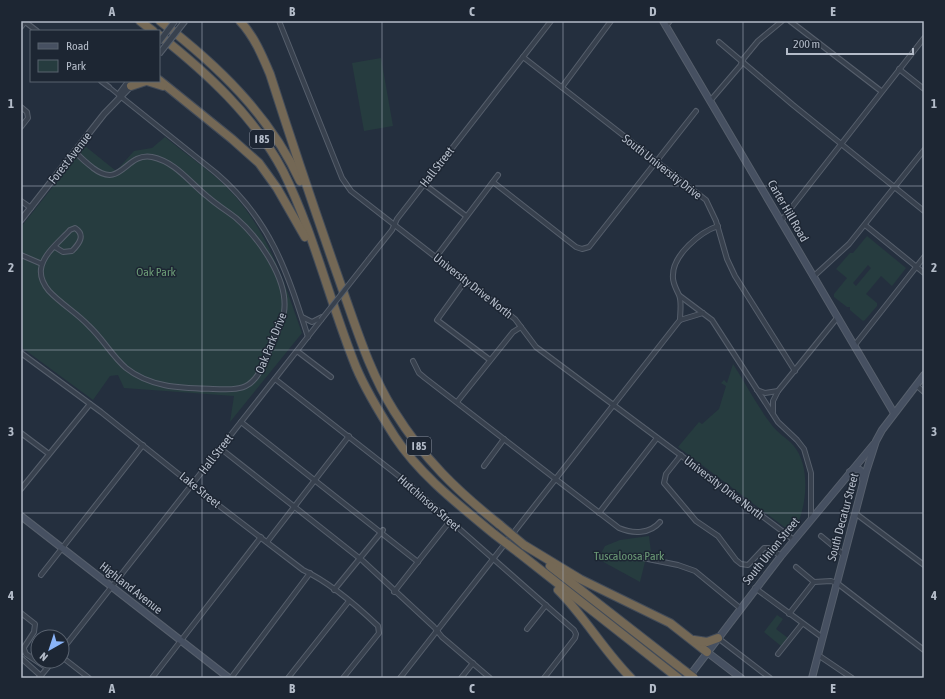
<svg xmlns="http://www.w3.org/2000/svg" width="945" height="699" font-family="'Asap Condensed',sans-serif">
<style>
.green{fill:#263c3f;fill-rule:evenodd}
.lines{fill:none;stroke-linecap:round;stroke-linejoin:round}
.pedestrian-casing{stroke:#565f6c;stroke-width:5}
.minor-casing{stroke:#565f6c;stroke-width:6}
.tertiary-casing{stroke:#565f6c;stroke-width:7}
.secondary-casing{stroke:#565f6c;stroke-width:8}
.motorway-casing{stroke:#434c59;stroke-width:10}
.pedestrian{stroke:#38414e;stroke-width:3}
.minor{stroke:#38414e;stroke-width:4}
.tertiary{stroke:#38414e;stroke-width:5}
.secondary{stroke:#465061;stroke-width:6}
.motorway{stroke:#746855;stroke-width:8}
.minor-bridge-casing{stroke:#565f6c;stroke-width:6;stroke-linecap:butt}
.tertiary-bridge-casing{stroke:#565f6c;stroke-width:7;stroke-linecap:butt}
.motorway-bridge-casing{stroke:#434c59;stroke-width:10;stroke-linecap:butt}
.minor-bridge{stroke:#38414e;stroke-width:4}
.tertiary-bridge{stroke:#38414e;stroke-width:5}
.motorway-bridge{stroke:#746855;stroke-width:8}
.grid{fill:none;stroke:#b4bcc9;stroke-width:1;stroke-opacity:0.55}
.labels{text-anchor:middle;dominant-baseline:central;stroke-width:3;stroke-linejoin:round;paint-order:stroke}
.shield{fill:#1d2633;stroke:#878f9c;stroke-width:1}
.shield-label{font-size:11px;font-weight:bold;fill:#b4bcc9}
.street-label{font-size:12px;fill:#b4bcc9;stroke:#1d2633}
.park-label{font-size:12px;fill:#6b9a76;stroke:#1d2633}
.neatline{fill:none;stroke:#b4bcc9;stroke-width:1.5}
.grid-label{font-size:13px;text-anchor:middle;font-weight:bold;fill:#b4bcc9}
</style>
<rect width="100%" height="100%" fill="#242f3e"/>
<!-- green -->
<g class="green">
<path d="M381,58L393,126L364,131L352,63Z"/>
<path d="M165,137C188,156 216,174 235,196C270,236 285,285 302,333L230,422L234,396L124,388L118,375L110,376L93,400L21,347V227L85,146L116,171L134,151L152,148Z"/>
<path d="M867,236L906,268L892,286L881,276L866,294L877,303V306L865,320L863,321L850,310V307H847L834,297V294L847,278L836,269L850,253H853ZM868,265L871,268L856,286L853,283Z"/>
<path d="M733,364C746,384 757,406 771,424C777,433 787,438 793,445C811,465 807,506 796,527L787,529L678,447L699,422L702,424L719,409L726,386L721,383L724,380L727,383Z"/>
<path d="M649,536L651,552L645,562L640,582L598,559L605,546L620,540Z"/>
<path d="M777,615L783,619L776,629L788,638L781,646L764,632Z"/>
</g>
<g class="lines">
<defs>
<path id="pedestrian" d="M109,87L120,96"/>
<g id="minor">
<path d="M24,21L37,31"/>
<path d="M279,21L342,178L351,191L515,319L536,347L794,540"/>
<path d="M790,21L881,91"/>
<path d="M666,26L670,21"/>
<path d="M21,27L25,22"/>
<path d="M719,42L793,105L924,211"/>
<path d="M523,57L706,200L716,221L727,259L735,276L795,371"/>
<path d="M899,69L924,89"/>
<path d="M101,81L109,87"/>
<path d="M562,87L611,21"/>
<path d="M120,96L216,173C270,219 287,271 308,337"/>
<path d="M710,101L740,66L744,58L758,41L782,21"/>
<path d="M21,107L27,112L28,118L21,127"/>
<path d="M493,182L576,247L582,249L589,247L696,111"/>
<path d="M424,184L466,216"/>
<path d="M21,201L31,208"/>
<path d="M781,221L924,38"/>
<path d="M865,225L924,273"/>
<path d="M55,247L63,252L72,251C79,244 86,235 75,228L70,230C60,241 43,254 41,269C40,277 44,285 49,291C61,304 77,313 89,326C103,339 112,356 126,368C151,388 182,388 213,389C242,390 253,390 265,361C271,345 281,328 284,312C289,280 259,238 236,218C227,211 217,205 208,197C190,183 176,162 152,157C125,152 122,190 93,168C87,163 80,158 75,151"/>
<path d="M21,255L42,264"/>
<path d="M436,257L498,175"/>
<path d="M369,259L392,230L397,219L551,21"/>
<path d="M813,277L849,244L924,150"/>
<path d="M466,280L437,320L490,360"/>
<path d="M680,296L712,320L778,422L797,440L804,449L811,473V520"/>
<path d="M302,317L312,322L322,317"/>
<path d="M680,320C680,313 682,302 679,295C676,288 672,283 673,275C673,255 700,232 718,226"/>
<path d="M854,346L924,257"/>
<path d="M297,351L331,377"/>
<path d="M21,353L101,412L196,488L303,570C331,583 356,605 378,626L379,633L343,678"/>
<path d="M413,361L419,373L425,378L619,528C633,534 650,534 660,522"/>
<path d="M275,379L405,481L574,630L576,634L575,638L544,678"/>
<path d="M916,385L924,392"/>
<path d="M757,390L765,393L778,391"/>
<path d="M457,402L513,332L521,327"/>
<path d="M773,412V401L778,391L837,318"/>
<path d="M241,422L418,562"/>
<path d="M21,433L49,454"/>
<path d="M220,448L363,561L434,627L442,637L490,678"/>
<path d="M681,455L666,474L664,483L696,521L718,536L736,560L741,564L748,565L764,548H769L781,556"/>
<path d="M484,466L504,439"/>
<path d="M21,489L90,404"/>
<path d="M599,513L657,438"/>
<path d="M855,513L924,565"/>
<path d="M821,536L844,555"/>
<path d="M267,542L349,436"/>
<path d="M643,558L678,565L695,571L740,608"/>
<path d="M796,567L814,582L831,581L837,583L924,650"/>
<path d="M41,575L143,445"/>
<path d="M755,588L823,638"/>
<path d="M334,590L383,530"/>
<path d="M394,592L450,521"/>
<path d="M21,613L35,624L34,632L21,652"/>
<path d="M789,614L814,582"/>
<path d="M527,629L546,605"/>
<path d="M718,638L770,678"/>
<path d="M24,649L26,654L47,668"/>
<path d="M62,650L321,320"/>
<path d="M778,654L802,624"/>
<path d="M818,655L852,678"/>
<path d="M62,657L89,678"/>
<path d="M21,658L41,676"/>
<path d="M39,678L53,661"/>
<path d="M152,678L261,537"/>
<path d="M231,678L310,573"/>
<path d="M288,678L349,601"/>
<path d="M400,678L676,325L680,320L703,313"/>
<path d="M461,678L473,663"/>
</g>
<g id="tertiary">
<path d="M120,96V93L129,81"/>
<path d="M21,220L104,114L133,84"/>
</g>
<g id="secondary">
<path d="M663,21L894,413"/>
<path d="M850,472L855,469L860,470L863,473V479"/>
<path d="M21,516L229,678"/>
<path d="M707,652L741,678"/>
<path d="M688,678L781,556L874,444"/>
<path d="M812,678L866,472L876,441L882,430L924,375"/>
</g>
<g id="motorway">
<path d="M140,21L153,31"/>
<path d="M160,21C217,65 269,114 300,181"/>
<path d="M240,21C254,36 262,55 270,74C293,146 317,217 342,288C357,330 370,373 394,411C424,459 456,490 500,525"/>
<path d="M159,35C207,73 254,116 283,171C314,233 330,303 356,367C366,391 381,415 395,437C420,475 459,505 494,534"/>
<path d="M159,80L232,139L259,163L277,188L305,237"/>
<path d="M147,81L163,86"/>
<path d="M131,86L146,81"/>
<path d="M524,545L580,579L670,623L707,652"/>
<path d="M519,553L678,678"/>
<path d="M550,566L677,665"/>
<path d="M558,590C585,617 604,651 631,678"/>
<path d="M694,640L707,642L718,638"/>
</g>
</defs>
<!-- pedestrian casing -->
<use href="#pedestrian" class="pedestrian-casing"/>
<!-- minor casing -->
<use href="#minor" class="minor-casing"/>
<!-- tertiary casing -->
<use href="#tertiary" class="tertiary-casing"/>
<!-- secondary casing -->
<use href="#secondary" class="secondary-casing"/>
<!-- motorway casing -->
<use href="#motorway" class="motorway-casing"/>
<!-- pedestrian -->
<use href="#pedestrian" class="pedestrian"/>
<!-- minor -->
<use href="#minor" class="minor"/>
<!-- tertiary -->
<use href="#tertiary" class="tertiary"/>
<!-- secondary -->
<use href="#secondary" class="secondary"/>
<!-- motorway -->
<use href="#motorway" class="motorway"/>
<defs>
<path id="minor-bridge" d="M321,320L369,259"/>
<g id="tertiary-bridge">
<path d="M159,42L175,21"/>
<path d="M159,54L185,21"/>
</g>
<g id="motorway-bridge">
<path d="M500,525L524,545"/>
<path d="M494,534L519,553"/>
<path d="M677,665L694,678"/>
</g>
</defs>
<!-- minor-bridge casing -->
<use href="#minor-bridge" class="minor-bridge-casing"/>
<!-- tertiary-bridge casing -->
<use href="#tertiary-bridge" class="tertiary-bridge-casing"/>
<!-- motorway-bridge casing -->
<use href="#motorway-bridge" class="motorway-bridge-casing"/>
<!-- minor-bridge -->
<use href="#minor-bridge" class="minor-bridge"/>
<!-- tertiary-bridge -->
<use href="#tertiary-bridge" class="tertiary-bridge"/>
<!-- motorway-bridge -->
<use href="#motorway-bridge" class="motorway-bridge"/>
</g>
<!-- grid -->
<path class="grid" d="M202,21V678M382,21V678M563,21V678M743,21V678M21,186H924M21,350H924M21,513H924"/>
<g class="labels">
<!-- shield labels -->
<g class="shield">
<rect x="250" y="130" width="24" height="18" rx="3"/>
<rect x="407" y="437" width="24" height="18" rx="3"/>
</g>
<g class="shield-label">
<text x="262" y="139">I 85</text>
<text x="419" y="446">I 85</text>
</g>
<!-- street labels -->
<g class="street-label">
<text transform="translate(70 158) rotate(-52)">Forest Avenue</text>
<text transform="translate(437 167) rotate(-52)">Hall Street</text>
<text transform="translate(662 167) rotate(38)">South University Drive</text>
<text transform="translate(788 211) rotate(60)">Carter Hill Road</text>
<text transform="translate(473 286) rotate(38)">University Drive North</text>
<text transform="translate(271 343) rotate(-68)">Oak Park Drive</text>
<text transform="translate(216 454) rotate(-52)">Hall Street</text>
<text transform="translate(724 488) rotate(37)">University Drive North</text>
<text transform="translate(200 490) rotate(39)">Lake Street</text>
<text transform="translate(429 503) rotate(41)">Hutchinson Street</text>
<text transform="translate(843 517) rotate(-75)">South Decatur Street</text>
<text transform="translate(771 551) rotate(-51)">South Union Street</text>
<text transform="translate(131 588) rotate(38)">Highland Avenue</text>
</g>
<!-- park labels -->
<g class="park-label">
<text x="156" y="272">Oak Park</text>
<text x="629" y="556">Tuscaloosa Park</text>
</g>
</g>
<!-- border -->
<rect width="945" height="699" fill="none" stroke="#1d2633" stroke-width="44"/>
<!-- legend -->
<rect x="30" y="30" width="130" height="52" fill="#1d2633" stroke="#59626f"/>
<rect x="38" y="43" width="20" height="6" fill="#465061" stroke="#59626f"/>
<text x="66" y="50" font-size="12" fill="#b4bcc9">Road</text>
<rect x="38" y="60" width="20" height="12" fill="#263c3f" stroke="#59626f"/>
<text x="66" y="70" font-size="12" fill="#b4bcc9">Park</text>
<!-- north arrow -->
<g transform="translate(50 649) rotate(219)"><circle r="19" fill="#1d2633" stroke="#59626f"/>
<path d="M0-3L7 15L0 10L-7 15Z" fill="#8ab4f8"/>
<text y="-6" font-size="11" font-weight="bold" text-anchor="middle" fill="#b4bcc9">N</text>
</g>
<!-- scale -->
<path d="M787 48v6h126v-6" fill="none" stroke="#b4bcc9" stroke-width="2"/>
<text x="793" y="48" font-size="12" fill="#b4bcc9" stroke="#1d2633" stroke-width="3" paint-order="stroke">200 m</text>
<rect x="22" y="22" width="901" height="655" class="neatline"/>
<g class="grid-label">
<text x="112" y="16">A</text>
<text x="292" y="16">B</text>
<text x="472" y="16">C</text>
<text x="653" y="16">D</text>
<text x="833" y="16">E</text>
<text x="11" y="108">1</text>
<text x="934" y="108">1</text>
<text x="11" y="272">2</text>
<text x="934" y="272">2</text>
<text x="11" y="436">3</text>
<text x="934" y="436">3</text>
<text x="11" y="600">4</text>
<text x="934" y="600">4</text>
<text x="112" y="693">A</text>
<text x="292" y="693">B</text>
<text x="472" y="693">C</text>
<text x="653" y="693">D</text>
<text x="833" y="693">E</text>
</g>
</svg>
